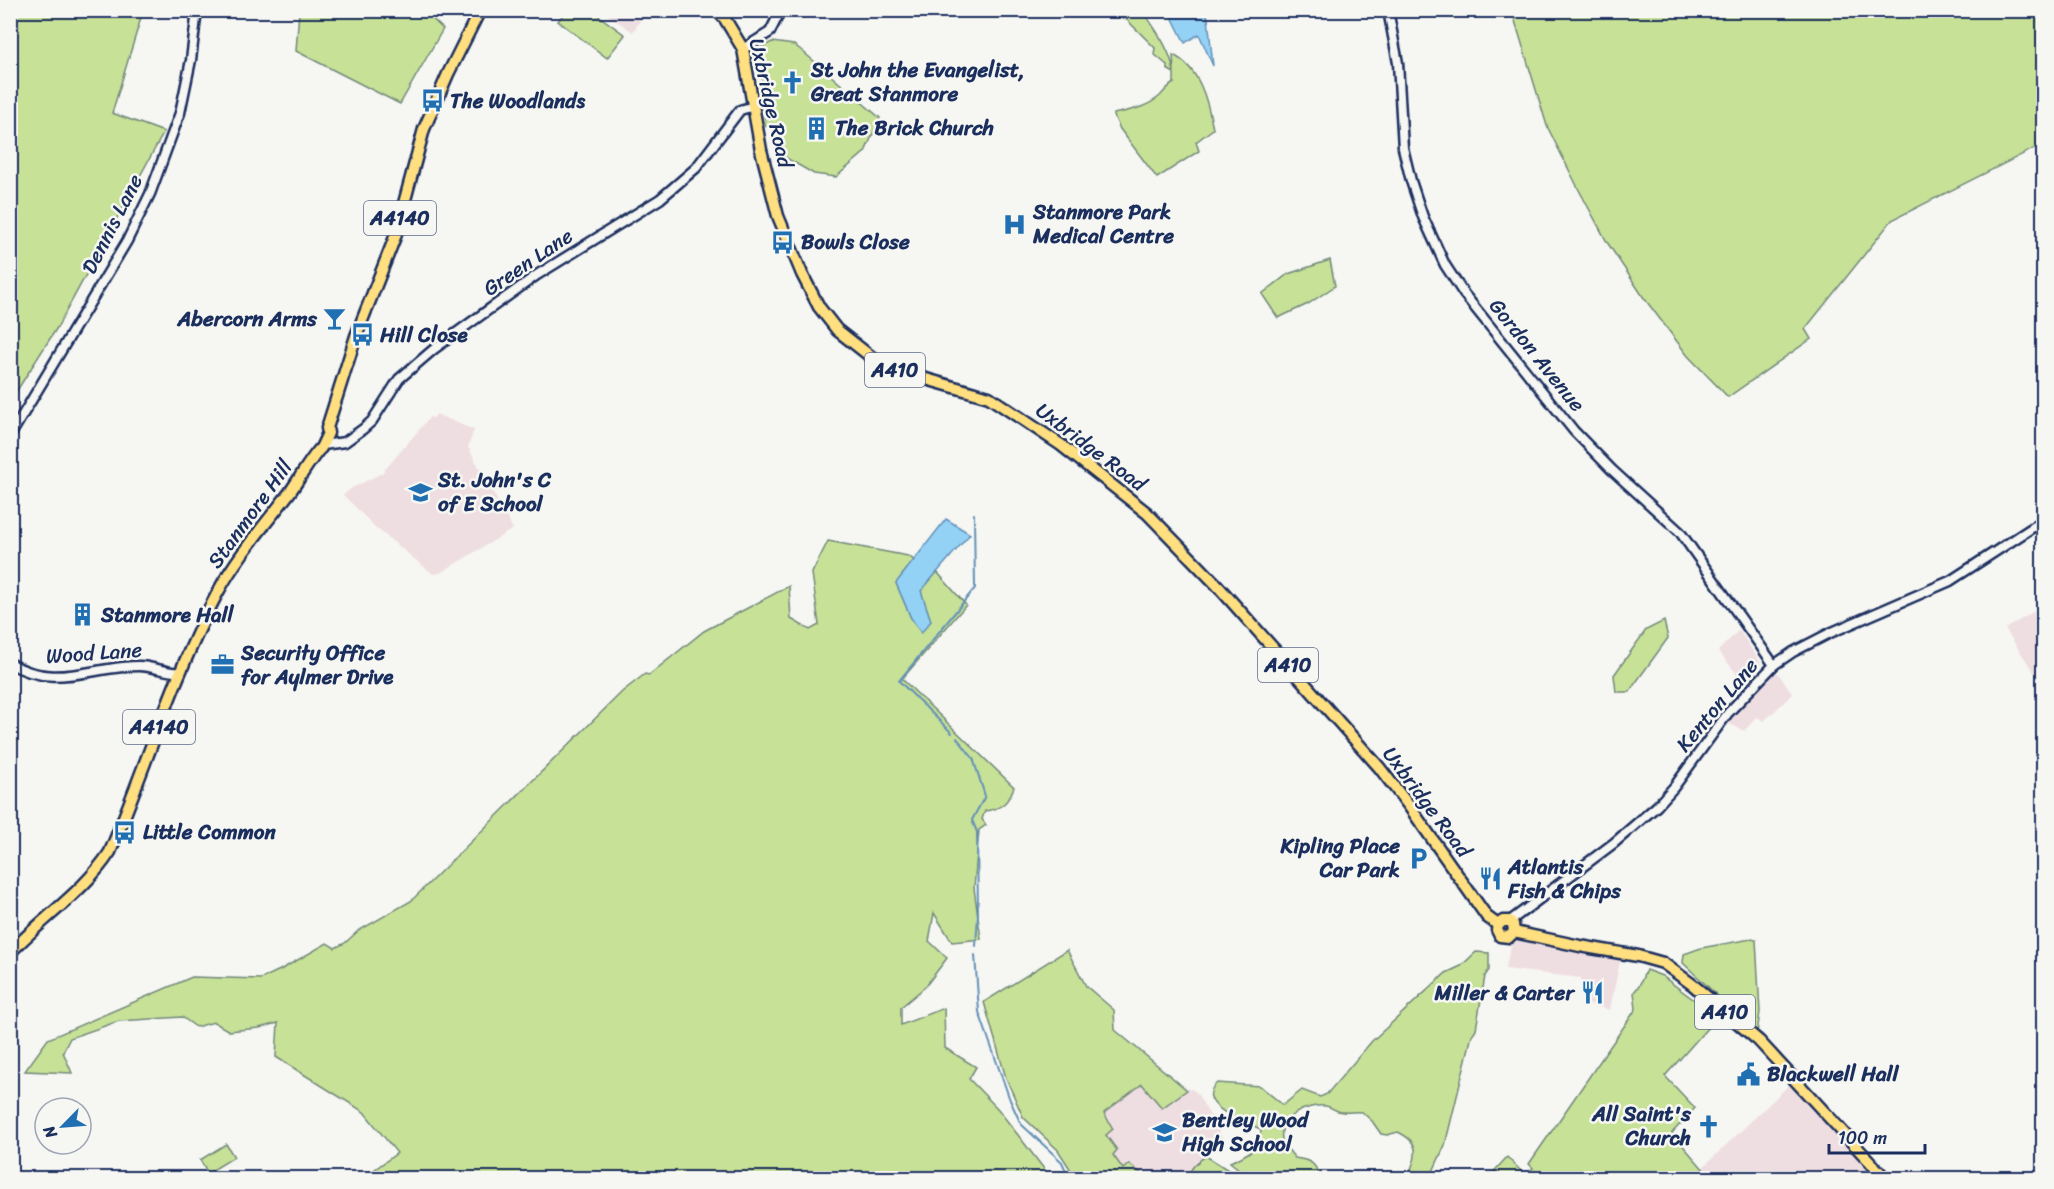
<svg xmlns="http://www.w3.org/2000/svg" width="2054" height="1189" font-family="Sriracha,sans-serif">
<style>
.built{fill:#efdee1}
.green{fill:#c7e197;stroke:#71887a;stroke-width:1.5}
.water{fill:#94d2f5;stroke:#6491b9;stroke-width:1.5}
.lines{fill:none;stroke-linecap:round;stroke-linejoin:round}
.stream{stroke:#6491b9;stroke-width:2}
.minor-casing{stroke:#1b2f5e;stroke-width:13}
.major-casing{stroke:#1b2f5e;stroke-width:15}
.minor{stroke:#f6f6f2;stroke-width:8}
.major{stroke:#ffdf80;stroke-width:10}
.labels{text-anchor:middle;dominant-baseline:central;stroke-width:5;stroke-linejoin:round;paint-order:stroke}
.shield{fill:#f6f6f2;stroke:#5d6b8a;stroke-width:1.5}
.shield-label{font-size:20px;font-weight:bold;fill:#1b2f5e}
.poi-label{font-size:21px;font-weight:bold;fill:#1b2f5e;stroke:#f6f6f2;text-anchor:start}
.street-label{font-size:21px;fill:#1b2f5e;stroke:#f6f6f2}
</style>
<rect width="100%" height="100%" fill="#f6f6f2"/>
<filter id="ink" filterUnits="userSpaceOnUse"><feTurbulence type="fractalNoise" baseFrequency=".0167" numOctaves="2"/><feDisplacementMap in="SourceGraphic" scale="12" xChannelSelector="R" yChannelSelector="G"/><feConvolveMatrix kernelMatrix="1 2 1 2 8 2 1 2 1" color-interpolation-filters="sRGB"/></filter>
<g filter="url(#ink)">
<!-- built -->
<g class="built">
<path d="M602,11H646L633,32Z"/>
<path d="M436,414L474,430L468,447L513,529L440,573L433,574L376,528L343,495L352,488L382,473L430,417L434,418Z"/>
<path d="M2043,606V686L2005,629Z"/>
<path d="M1739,630L1761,663L1759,671L1746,685L1718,651Z"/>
<path d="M1775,672H1777L1793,694L1764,721L1757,717L1744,731L1728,723Z"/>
<path d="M1513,938L1621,956L1610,1010L1582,1002L1581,978L1505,969Z"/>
<path d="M1142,1084L1162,1108L1187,1090L1192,1089L1197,1093L1222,1137L1205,1150L1206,1156L1196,1163L1189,1175L1185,1178H1147L1134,1169H1123L1112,1154L1117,1150L1106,1135L1103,1113Z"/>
<path d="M1789,1085L1875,1177L1876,1178H1711L1702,1168Z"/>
</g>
<!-- green -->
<g class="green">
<path d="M11,10L143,11L112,113L164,132L58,326L11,400Z"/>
<path d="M299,11H424L443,29L400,104L296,51Z"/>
<path d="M566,11H592L625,35L607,58L558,21Z"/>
<path d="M1118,11H1143C1156,31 1170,48 1174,72L1173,55C1200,68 1208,102 1213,129L1196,142L1199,151L1157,178L1120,129L1114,116V114C1131,110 1146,108 1160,96C1165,91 1168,86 1174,83V73L1167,69V65L1154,54L1155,48Z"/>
<path d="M1512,11H2038L2044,22L2043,144L1892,220L1805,329L1811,339L1728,397L1688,356L1644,298L1607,242L1579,190L1547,126Z"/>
<path d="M772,42L794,45L801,50L880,118L865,152L836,177L814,174L781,155L776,128L765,126L763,83L755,55L758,49Z"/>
<path d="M1330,260L1335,286L1308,304L1278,318L1262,294L1288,274Z"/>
<path d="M828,541L908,556L914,560L896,583L911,618L931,621L921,591L937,572L966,605L902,679L1014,787C1008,803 1001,809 985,811L982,819L986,825L979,830L974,888L981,939L952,942L934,913L929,941L947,958L925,987L901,1007V1025L944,1008L945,1048L976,1067L969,1079L998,1109L1051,1178H365L371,1172L397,1153L364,1112L276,1057L278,1023L259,1028L229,1031L214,1022L196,1027L182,1017L119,1021L70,1038L63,1052L72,1073L25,1071L48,1039L192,977L261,979L282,969L327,943L335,948L345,943L358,931L411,901L623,691L645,674L649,675L704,631L789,586L791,619L810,630L819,625L812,573Z"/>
<path d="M1664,621L1668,638L1629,692H1616L1614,675L1646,630Z"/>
<path d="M1751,939L1756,940L1760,1012L1757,1033L1683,963L1684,954L1701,948Z"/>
<path d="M1067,950L1086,986L1114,1010L1115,1030L1187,1090L1162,1108L1142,1084L1104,1113L1113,1129L1106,1135L1117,1150L1113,1155L1123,1169L1129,1164L1147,1178H1076L1058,1150L1023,1117L1006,1078L984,1002Z"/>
<path d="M1476,952L1489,953V970L1485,976L1476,1029L1472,1035L1445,1145L1430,1178H1423L1411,1170C1412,1164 1415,1161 1415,1155C1417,1143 1408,1137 1398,1132L1387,1135L1381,1134L1372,1121L1362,1112C1355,1111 1349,1113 1343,1112C1336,1112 1332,1107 1326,1106C1308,1104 1278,1116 1282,1139C1284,1146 1291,1153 1295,1158C1310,1160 1316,1163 1320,1178H1250L1230,1162C1247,1155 1260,1149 1261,1129C1247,1123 1192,1105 1217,1083L1260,1086L1283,1105L1302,1090L1320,1097L1327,1094L1372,1041L1446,973L1461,966Z"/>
<path d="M1646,970L1662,976L1717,1017L1665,1076L1695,1108L1672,1133L1711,1178H1488L1507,1157L1526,1176L1533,1168L1529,1164L1636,1009L1634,992L1639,986Z"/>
<path d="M226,1144L234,1157L208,1173L200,1160Z"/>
<path d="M1206,1156L1241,1178H1185L1189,1175C1191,1166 1199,1161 1206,1156Z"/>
</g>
<!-- water -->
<g class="water">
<path d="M1169,11H1206L1208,18L1213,66L1199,34L1185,43Z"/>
<path d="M946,519L970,534L921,591L931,621L921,633L911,618L896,583Z"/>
</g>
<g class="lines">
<!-- stream -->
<g class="stream">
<path d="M952,733L899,681L975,588L974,514"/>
<path d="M957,738L973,758L985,796L972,820L977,832L978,915L976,946"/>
<path d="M975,955L979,1012L1010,1100L1021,1124L1062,1162L1069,1178"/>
</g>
<defs>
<g id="minor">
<path d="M1388,10L1398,63L1403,148L1411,181L1423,217L1445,265L1464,294L1574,431L1612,470L1680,532L1774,665"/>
<path d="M743,49L770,32L781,10"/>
<path d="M10,436L127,241L150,194L180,113L191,60L197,10"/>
<path d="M323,445L345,442L363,429L372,421L399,379L434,349L537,275L660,199L696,168L740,110L754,106"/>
<path d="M10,663C53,690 93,666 139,666C152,666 171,674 181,672"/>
<path d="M1510,921L1614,843L1657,806L1674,787L1728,713L1774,665L1793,652L1830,633L1950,581L2044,520"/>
</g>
<g id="major">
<path d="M717,10L725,19L743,49L761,150L778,216L802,274L819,307L837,330L884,367L989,397L1061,445L1147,513L1216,584L1379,767L1409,806L1487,917L1498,925"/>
<path d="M1498,925L1497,930L1500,936L1509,937L1514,932"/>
<path d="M1498,925L1503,921H1510L1513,924L1514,932"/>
<path d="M1514,932L1580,946L1638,956L1663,963L1693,985L1759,1041L1885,1178"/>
<path d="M10,953C42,918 84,892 110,852C146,766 174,674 218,592C238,555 265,525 290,492C296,484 315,452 321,448L328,433L327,428L356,336L395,237L424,129L448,74L480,10"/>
</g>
</defs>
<!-- minor casing -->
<use href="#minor" class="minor-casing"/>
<!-- major casing -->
<use href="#major" class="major-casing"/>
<!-- minor -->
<use href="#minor" class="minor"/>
<!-- major -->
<use href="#major" class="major"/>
</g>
</g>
<!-- icons -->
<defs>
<symbol id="church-bare" viewBox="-9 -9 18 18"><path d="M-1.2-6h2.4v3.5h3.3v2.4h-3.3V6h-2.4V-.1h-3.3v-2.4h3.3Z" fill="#1f6fb2" stroke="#f6f6f2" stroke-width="2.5" paint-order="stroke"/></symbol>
<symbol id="bus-bare" viewBox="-9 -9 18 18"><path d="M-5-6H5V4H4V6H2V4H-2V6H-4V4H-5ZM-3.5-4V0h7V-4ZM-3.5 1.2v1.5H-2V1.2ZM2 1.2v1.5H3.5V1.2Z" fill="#1f6fb2" stroke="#f6f6f2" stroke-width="2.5" paint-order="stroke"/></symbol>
<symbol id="building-bare" viewBox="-9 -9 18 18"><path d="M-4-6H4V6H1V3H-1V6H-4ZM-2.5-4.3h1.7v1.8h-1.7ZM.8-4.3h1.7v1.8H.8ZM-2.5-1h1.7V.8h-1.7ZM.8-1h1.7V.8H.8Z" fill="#1f6fb2" stroke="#f6f6f2" stroke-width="2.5" paint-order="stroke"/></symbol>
<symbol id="hospital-bare" viewBox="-9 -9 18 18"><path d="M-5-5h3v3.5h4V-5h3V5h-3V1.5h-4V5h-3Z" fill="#1f6fb2" stroke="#f6f6f2" stroke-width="2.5" paint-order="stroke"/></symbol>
<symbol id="bar-bare" viewBox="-9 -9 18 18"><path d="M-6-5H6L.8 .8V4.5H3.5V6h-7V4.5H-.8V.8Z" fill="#1f6fb2" stroke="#f6f6f2" stroke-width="2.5" paint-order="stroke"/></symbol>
<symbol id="school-bare" viewBox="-9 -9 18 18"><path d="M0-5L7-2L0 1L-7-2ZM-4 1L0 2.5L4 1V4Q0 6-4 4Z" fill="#1f6fb2" stroke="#f6f6f2" stroke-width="2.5" paint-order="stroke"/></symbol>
<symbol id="office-bare" viewBox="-9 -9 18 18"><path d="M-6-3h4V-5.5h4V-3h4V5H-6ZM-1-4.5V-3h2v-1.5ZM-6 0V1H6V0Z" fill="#1f6fb2" stroke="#f6f6f2" stroke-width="2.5" paint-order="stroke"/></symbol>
<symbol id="parking-bare" viewBox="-9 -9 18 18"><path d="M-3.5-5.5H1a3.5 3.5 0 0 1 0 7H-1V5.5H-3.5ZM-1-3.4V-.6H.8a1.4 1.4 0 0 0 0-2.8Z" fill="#1f6fb2" stroke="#f6f6f2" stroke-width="2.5" paint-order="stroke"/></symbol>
<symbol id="restaurant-bare" viewBox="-9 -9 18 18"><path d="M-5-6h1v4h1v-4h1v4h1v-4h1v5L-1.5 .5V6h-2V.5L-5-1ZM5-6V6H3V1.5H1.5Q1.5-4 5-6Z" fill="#1f6fb2" stroke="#f6f6f2" stroke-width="2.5" paint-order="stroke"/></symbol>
<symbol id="civic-bare" viewBox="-9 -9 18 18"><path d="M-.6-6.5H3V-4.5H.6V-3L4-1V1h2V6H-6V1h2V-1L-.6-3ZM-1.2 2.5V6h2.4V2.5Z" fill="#1f6fb2" stroke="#f6f6f2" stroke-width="2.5" paint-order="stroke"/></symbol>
</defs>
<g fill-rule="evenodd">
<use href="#church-bare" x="776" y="66" width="33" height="33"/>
<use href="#bus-bare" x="416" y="84" width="33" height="33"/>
<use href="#building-bare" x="800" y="112" width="33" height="33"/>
<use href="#hospital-bare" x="998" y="208" width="33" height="33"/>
<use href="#bus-bare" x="766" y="226" width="33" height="33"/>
<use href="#bar-bare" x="318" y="302" width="33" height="33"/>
<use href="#bus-bare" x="346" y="318" width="33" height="33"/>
<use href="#school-bare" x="404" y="476" width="33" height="33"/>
<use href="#building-bare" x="66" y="598" width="33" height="33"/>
<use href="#office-bare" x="206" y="648" width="33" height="33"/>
<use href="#bus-bare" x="108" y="816" width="33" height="33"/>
<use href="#parking-bare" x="1402" y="842" width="33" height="33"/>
<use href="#restaurant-bare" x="1474" y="862" width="33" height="33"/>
<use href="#restaurant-bare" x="1576" y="976" width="33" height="33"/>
<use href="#civic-bare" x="1732" y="1058" width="33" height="33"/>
<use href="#church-bare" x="1692" y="1110" width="33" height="33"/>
<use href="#school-bare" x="1148" y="1116" width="33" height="33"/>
</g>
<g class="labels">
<!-- shield labels -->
<g class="shield">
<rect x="364" y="201" width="72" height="34" rx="4.5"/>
<rect x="865" y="353" width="60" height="34" rx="4.5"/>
<rect x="1258" y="648" width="60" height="34" rx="4.5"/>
<rect x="123" y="710" width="72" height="34" rx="4.5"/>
<rect x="1695" y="995" width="60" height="34" rx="4.5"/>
</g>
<g class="shield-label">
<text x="400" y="218">A4140</text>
<text x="895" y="370">A410</text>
<text x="1288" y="665">A410</text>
<text x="159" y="727">A4140</text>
<text x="1725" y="1012">A410</text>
</g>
<!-- poi labels -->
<g class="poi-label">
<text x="811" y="70">St John the Evangelist,<tspan x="811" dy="24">Great Stanmore</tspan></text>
<text x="450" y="101">The Woodlands</text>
<text x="835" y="128">The Brick Church</text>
<text x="1033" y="212">Stanmore Park<tspan x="1033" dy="24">Medical Centre</tspan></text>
<text x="801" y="242">Bowls Close</text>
<text x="317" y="319" text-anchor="end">Abercorn Arms</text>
<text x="380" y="335">Hill Close</text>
<text x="438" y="480">St. John's C<tspan x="438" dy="24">of E School</tspan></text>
<text x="101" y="615">Stanmore Hall</text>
<text x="241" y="653">Security Office<tspan x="241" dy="24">for Aylmer Drive</tspan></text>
<text x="143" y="832">Little Common</text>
<text x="1400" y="846" text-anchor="end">Kipling Place<tspan x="1400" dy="24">Car Park</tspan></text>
<text x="1508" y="867">Atlantis<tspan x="1508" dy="24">Fish &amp; Chips</tspan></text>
<text x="1574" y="993" text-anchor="end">Miller &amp; Carter</text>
<text x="1767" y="1074">Blackwell Hall</text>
<text x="1691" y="1114" text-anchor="end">All Saint's<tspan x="1691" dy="24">Church</tspan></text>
<text x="1182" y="1120">Bentley Wood<tspan x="1182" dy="24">High School</tspan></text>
</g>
<!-- street labels -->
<g class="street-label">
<text transform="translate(771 103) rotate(77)">Uxbridge Road</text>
<text transform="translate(112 224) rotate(-63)">Dennis Lane</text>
<text transform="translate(528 262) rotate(-34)">Green Lane</text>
<text transform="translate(1537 355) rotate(51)">Gordon Avenue</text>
<text transform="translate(1091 447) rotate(37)">Uxbridge Road</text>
<text transform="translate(250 514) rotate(-54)">Stanmore Hill</text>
<text transform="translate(94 653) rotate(-4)">Wood Lane</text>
<text transform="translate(1717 705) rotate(-50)">Kenton Lane</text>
<text transform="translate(1427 802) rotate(53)">Uxbridge Road</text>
</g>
</g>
<!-- margin -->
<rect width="2054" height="1189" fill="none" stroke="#f6f6f2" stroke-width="36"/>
<rect x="18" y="18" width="2018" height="1153" fill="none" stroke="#1b2f5e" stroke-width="2" filter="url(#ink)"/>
<!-- north arrow -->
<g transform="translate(63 1126) rotate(245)"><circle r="28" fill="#f6f6f2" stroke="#9ea6b7" stroke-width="1.5"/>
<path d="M0-4.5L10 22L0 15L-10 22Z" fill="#1f6fb2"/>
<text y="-9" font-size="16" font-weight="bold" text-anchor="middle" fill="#1b2f5e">N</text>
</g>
<!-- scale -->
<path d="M1829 1144v9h96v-9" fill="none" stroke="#1b2f5e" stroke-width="3"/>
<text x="1838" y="1144" font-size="18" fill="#1b2f5e" stroke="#f6f6f2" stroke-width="4.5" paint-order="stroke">100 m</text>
</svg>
